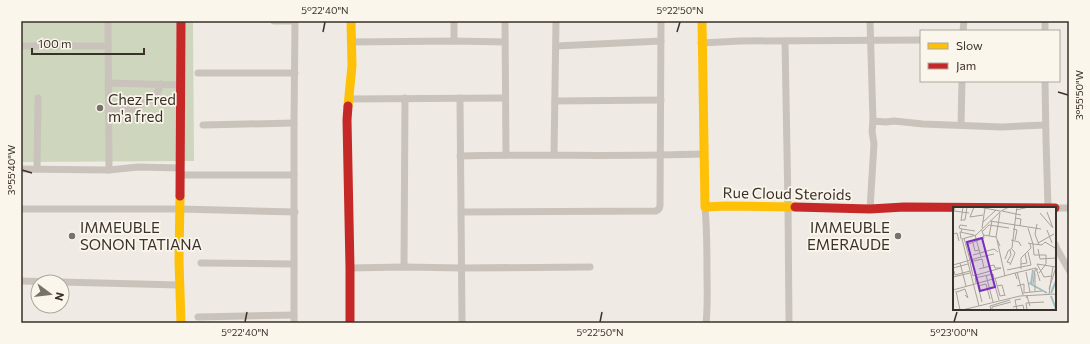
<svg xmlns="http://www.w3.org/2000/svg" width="1090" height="344" font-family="Commissioner,sans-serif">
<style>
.green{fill:#ced6be}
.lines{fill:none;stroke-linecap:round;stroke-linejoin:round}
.street{stroke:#c9c3bc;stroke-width:7}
.slow{stroke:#ffc107;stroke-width:9}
.jam{stroke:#c62828;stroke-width:9}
.ticks{fill:none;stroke:#3a312a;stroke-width:1.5}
.poi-dot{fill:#79726b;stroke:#fbf6ec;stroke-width:1.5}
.labels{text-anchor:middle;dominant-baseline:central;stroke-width:3.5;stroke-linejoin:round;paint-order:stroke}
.poi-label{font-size:15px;fill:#3a312a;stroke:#fbf6ec;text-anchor:start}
.street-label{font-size:15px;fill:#3a312a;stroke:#fbf6ec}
.inset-river{fill:none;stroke:#9fbec1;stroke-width:2}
.inset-road{fill:none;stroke:#a7a19a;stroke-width:1}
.view{fill:#7b2cbf;fill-opacity:0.15;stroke:#7b2cbf;stroke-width:2}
.inset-edge{fill:none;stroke:#3a312a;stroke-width:2}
.neatline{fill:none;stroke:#3a312a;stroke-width:1.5}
.ticks-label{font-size:10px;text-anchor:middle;fill:#3a312a}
</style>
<rect width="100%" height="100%" fill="#efebe4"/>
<!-- green -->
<path class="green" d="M21,21H193L194,161L21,162Z"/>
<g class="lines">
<!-- street -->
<g class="street">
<path d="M274,21H295"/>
<path d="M505,21L506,155"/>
<path d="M870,21L873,121"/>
<path d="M1045,21V31"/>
<path d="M963,31L964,21"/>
<path d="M454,41V21"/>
<path d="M785,41L788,207L789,323"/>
<path d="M352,42L454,41L505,42"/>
<path d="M701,43L740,41L921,40"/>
<path d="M21,46H108"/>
<path d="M556,46L661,41"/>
<path d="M198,73H295"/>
<path d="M1045,81L1046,140L1048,208"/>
<path d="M108,83L181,85"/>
<path d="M460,98L462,323"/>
<path d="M349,99L505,98"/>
<path d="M555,101L661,100"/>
<path d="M108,111L132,109L155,97L161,84"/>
<path d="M203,125L294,123"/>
<path d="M961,125L962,81"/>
<path d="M554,155L556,21"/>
<path d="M460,156C542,154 623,157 704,154"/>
<path d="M21,169L109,170L108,21"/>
<path d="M37,169L38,98"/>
<path d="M109,170L138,167L180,168"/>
<path d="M180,175H294"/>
<path d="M705,207C707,229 707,251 707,273C707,290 708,306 706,323"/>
<path d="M1055,208H1069"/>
<path d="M21,209H180L295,212"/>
<path d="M870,209L874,144L872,131L873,121L886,122L894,121L923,124L1002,127L1045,125"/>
<path d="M462,212L656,211L659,209L660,206L661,21"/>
<path d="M1055,244L1057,249L1069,270"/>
<path d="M201,263L294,264"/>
<path d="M404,267L405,98"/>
<path d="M350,268L404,267L462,268L590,267"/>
<path d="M21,281L179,285"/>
<path d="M198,317L294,315"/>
<path d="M294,323V123L295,21"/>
</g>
<!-- slow -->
<g class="slow">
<path d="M702,21L705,207L725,206L795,207"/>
<path d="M348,106L352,66L351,21"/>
<path d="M180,196L179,261L181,323"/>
</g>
<!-- jam -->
<g class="jam">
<path d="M348,106L347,120L350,268V323"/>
<path d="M180,196L181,21"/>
<path d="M795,207L870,209L904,207L1055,208"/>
</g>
</g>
<!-- ticks -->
<path class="ticks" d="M323,32L325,22M677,32L680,22M1058,92L1068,95M22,170L32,173M245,322L247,312M600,322L602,312M954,322L957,312"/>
<!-- markers -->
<g class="poi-dot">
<circle cx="100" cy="108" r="4"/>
<circle cx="72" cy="236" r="4"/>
<circle cx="898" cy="236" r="4"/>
</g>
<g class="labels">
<!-- poi labels -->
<g class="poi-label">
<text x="108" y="99">Chez Fred<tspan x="108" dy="17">m'a fred</tspan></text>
<text x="80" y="227">IMMEUBLE<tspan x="80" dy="17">SONON TATIANA</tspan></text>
<text x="890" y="227" text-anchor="end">IMMEUBLE<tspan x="890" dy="17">EMERAUDE</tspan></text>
</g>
<!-- street labels -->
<g class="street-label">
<text transform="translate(787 193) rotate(1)">Rue Cloud Steroids</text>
</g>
</g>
<!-- overview -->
<g transform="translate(953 207)">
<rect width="103" height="103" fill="#efebe4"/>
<path class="inset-river" d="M103,9V25M76,76L94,86M78,77L80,63M98,86L103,74M98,89L103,102"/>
<path class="inset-road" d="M2,0L1,4L16,6M21,0L17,10L30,8M26,0L47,4M63,3L76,0M49,4L63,7L64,0M94,5L100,21M87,6L99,20M62,11L68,12L67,19M8,13H12L14,0M8,14L10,0M37,14L88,22M30,15L43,3M84,17L82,27L86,38M29,21L32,1M75,21L80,37L89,38L92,35L102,41M9,22L6,21L7,18L14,19M60,22L64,23L62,33M94,23L99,36M30,24L36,18L56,21M8,25L9,22L22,24M0,27L4,26L6,34M30,28L43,30M36,29L39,14M11,31L17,53M8,32L7,25L21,28M44,33L52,69M58,33L66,35L68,39M20,36L22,44L26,43M75,36L80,37L81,48H93V57L86,66M85,36L101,27M13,38L31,31L29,23M47,39L43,30L47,6M85,42L87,52L103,51V47M57,43L58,48L54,55L57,56M20,48L41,42L45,45M28,50L41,47M52,52L55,44L59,41L63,7L68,8M7,56L13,79M68,57L74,56L72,47M0,58L28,50L22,28M57,58L62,46L59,42M0,61L15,57M31,61L29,52L17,55L20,69L48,61H42M26,62L41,58L42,61M68,62V51L78,41L77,37M54,63L78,58L75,45M1,64L2,68L17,64M64,65L70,88M73,65L77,85M33,68L40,95M0,70L17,66M42,71L47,89L52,88M40,72L46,93M64,72L62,66L83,61L87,74M23,76L22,71L40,67L41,71M80,77L82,63L85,62M25,79L33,77L37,92M25,79L29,95M44,79L49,78L52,89M64,79L71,77V85M96,82L103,60L84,57L91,70L99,69M0,83L62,66M3,84L7,103M82,84V67M4,85L12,82L15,91L12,88M69,86L89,84M96,87L100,59M73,91L74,89L77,99M26,99L9,32L23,28L48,4L56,0M60,100L70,98L71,103M9,103L67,89L103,87M38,103L37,99L57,93M39,103V100L58,95M64,103L62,93L68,92M74,103L73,96L91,95"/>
<path class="view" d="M29,31L42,80L27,84L14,35Z"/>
<rect width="103" height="103" class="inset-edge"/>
</g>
<!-- border -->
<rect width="1090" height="344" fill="none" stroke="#fbf6ec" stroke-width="44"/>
<!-- legend -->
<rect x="920" y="30" width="140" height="52" fill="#fbf6ec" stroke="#aea79e"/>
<rect x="928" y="43" width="20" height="6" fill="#ffc107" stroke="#aea79e"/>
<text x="956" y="50" font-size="12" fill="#3a312a">Slow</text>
<rect x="928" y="63" width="20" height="6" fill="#c62828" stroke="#aea79e"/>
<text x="956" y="70" font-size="12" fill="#3a312a">Jam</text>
<!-- north arrow -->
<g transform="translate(50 294) rotate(105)"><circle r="19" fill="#fbf6ec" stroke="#aea79e"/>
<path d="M0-3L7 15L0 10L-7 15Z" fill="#79726b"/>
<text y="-6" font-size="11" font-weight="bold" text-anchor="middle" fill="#3a312a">N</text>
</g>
<!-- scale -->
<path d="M32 48v6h112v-6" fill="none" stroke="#3a312a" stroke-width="2"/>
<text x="38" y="48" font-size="12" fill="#3a312a" stroke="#fbf6ec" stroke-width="3" paint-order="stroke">100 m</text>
<rect x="22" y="22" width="1046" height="300" class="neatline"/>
<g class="ticks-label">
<text x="325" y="14">5°22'40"N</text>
<text x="680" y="14">5°22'50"N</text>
<text transform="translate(1079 95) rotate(-90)" y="4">3°55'50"W</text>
<text transform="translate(11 170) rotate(-90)" y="4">3°55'40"W</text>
<text x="245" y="336">5°22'40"N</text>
<text x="600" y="336">5°22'50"N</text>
<text x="954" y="336">5°23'00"N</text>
</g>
</svg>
